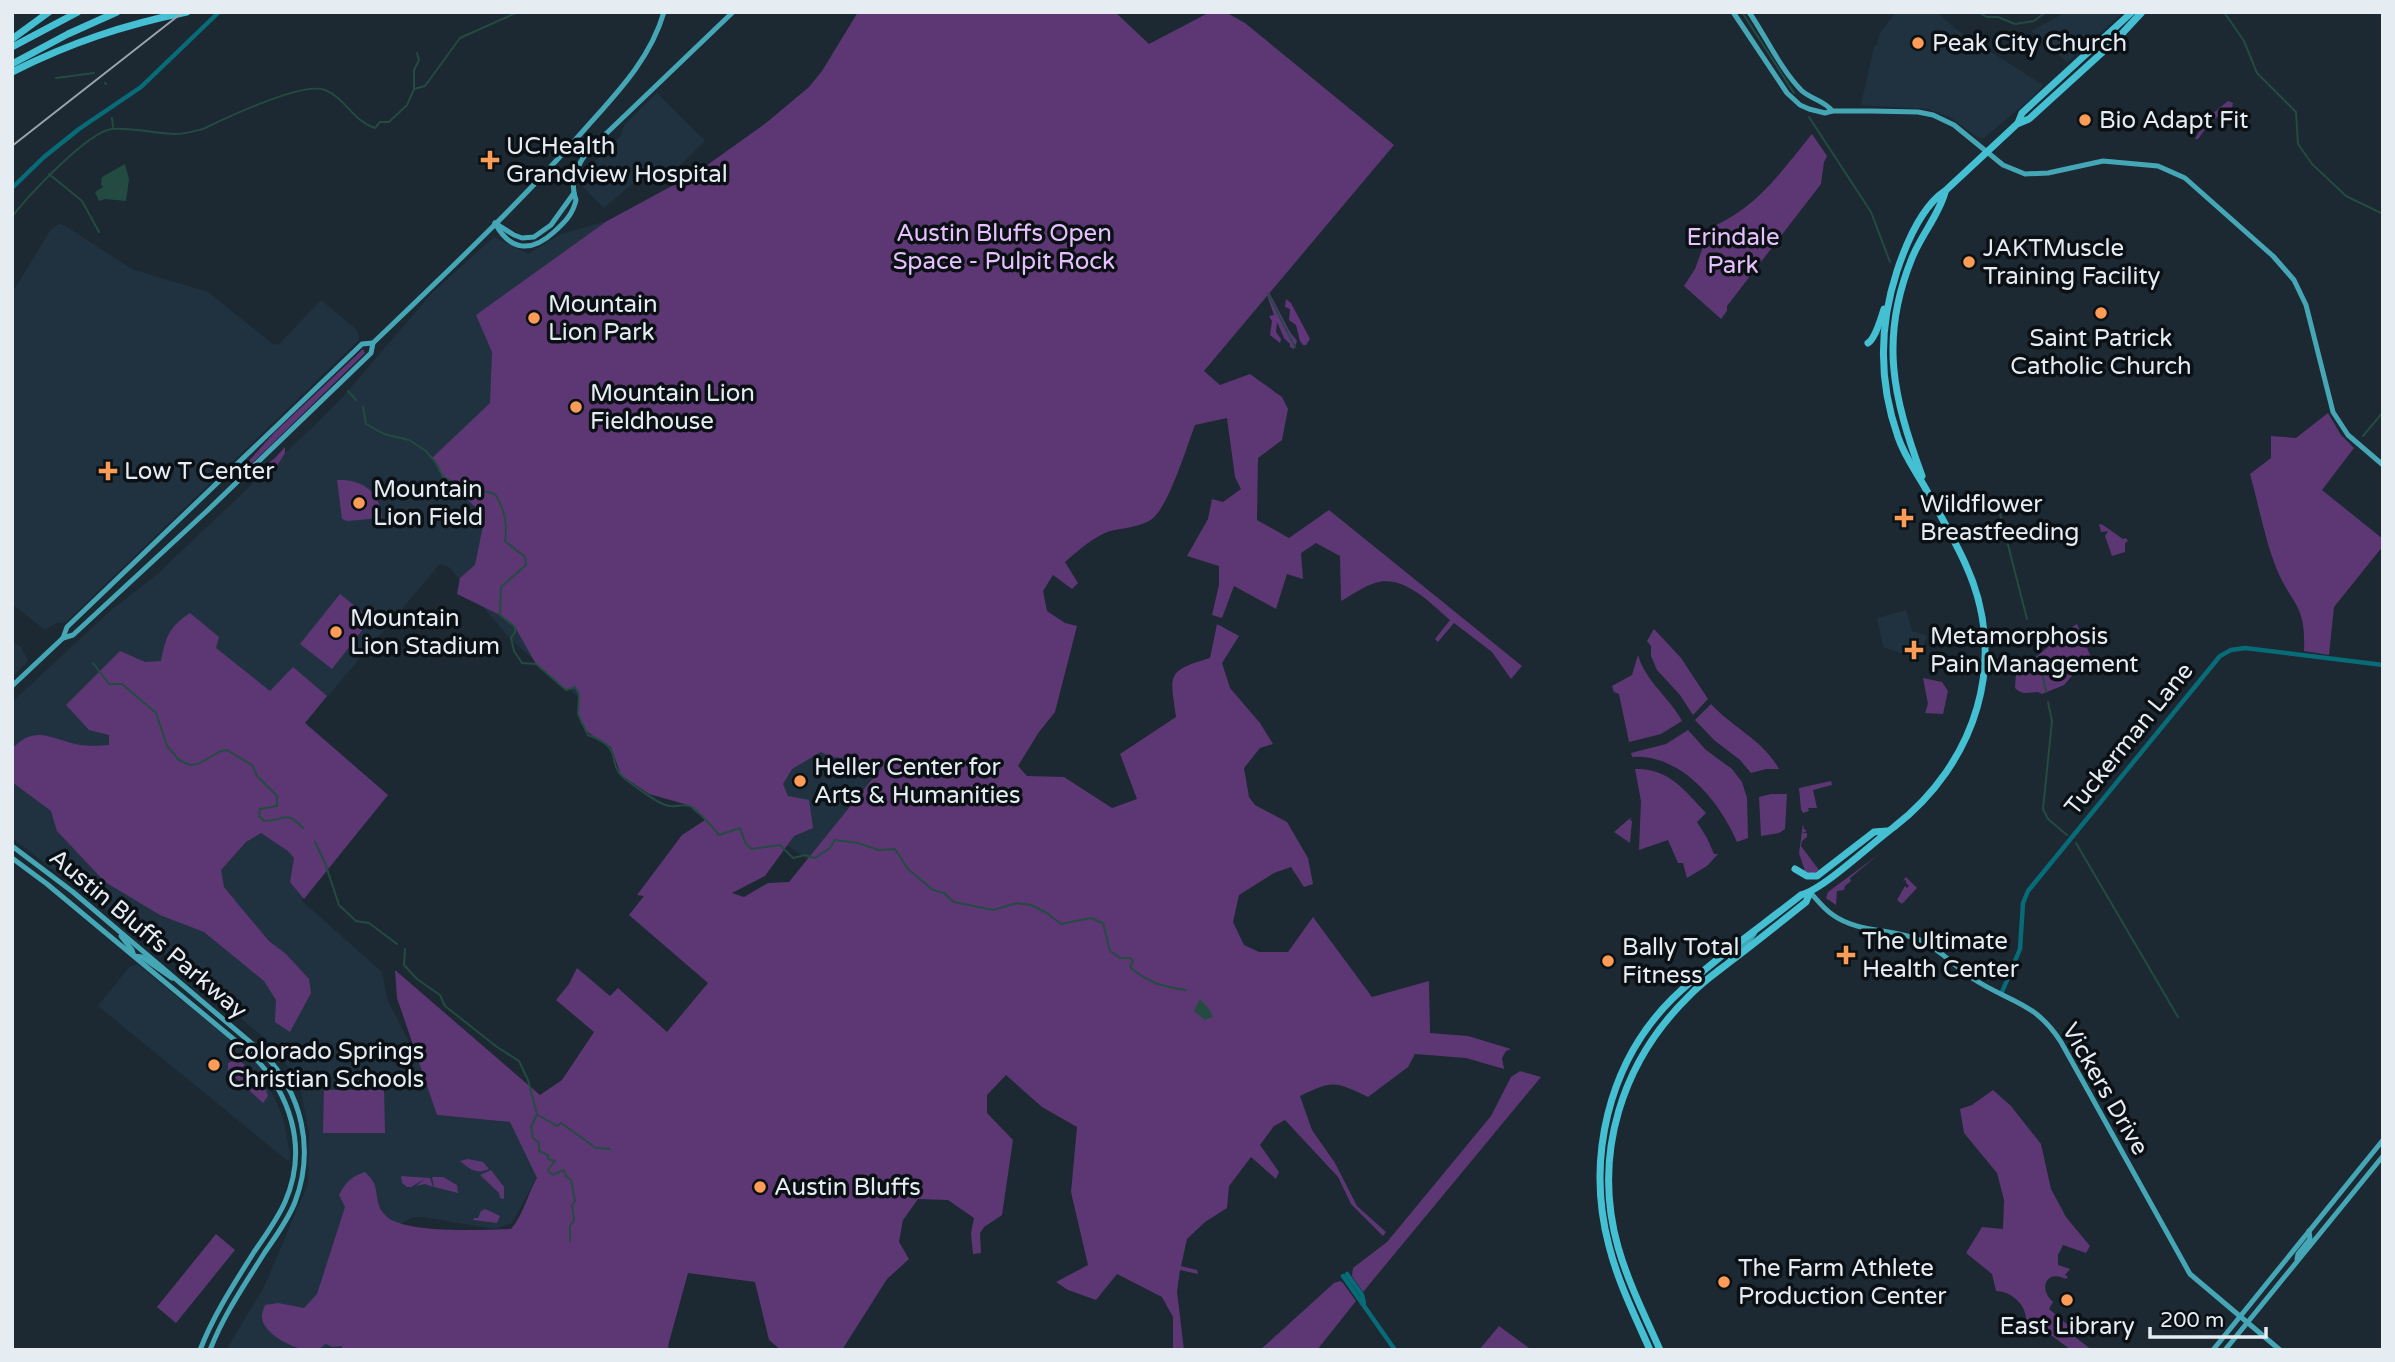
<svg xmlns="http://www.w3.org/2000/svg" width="2395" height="1362" font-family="'Varela Round',sans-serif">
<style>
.built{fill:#203240}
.green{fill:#5d3773;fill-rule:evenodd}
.forest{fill:#62347a}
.water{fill:#234b41}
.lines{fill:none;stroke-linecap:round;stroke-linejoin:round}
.stream{stroke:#234b41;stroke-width:2}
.minor{stroke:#076b78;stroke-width:4.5}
.major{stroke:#45a7b6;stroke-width:5}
.highway{stroke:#45c0d3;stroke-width:7}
.rail{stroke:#9aa4ab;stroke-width:2}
.poi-dot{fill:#fd9c56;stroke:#0b1014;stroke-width:2.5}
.labels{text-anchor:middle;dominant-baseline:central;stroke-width:7;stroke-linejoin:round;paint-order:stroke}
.poi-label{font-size:24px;fill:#e5edf3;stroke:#0b1014;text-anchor:start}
.park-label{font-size:24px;fill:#e7c1fe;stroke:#0b1014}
.street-label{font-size:24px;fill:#e5edf3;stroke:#0b1014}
</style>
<rect width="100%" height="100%" fill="#1c2832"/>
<!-- built -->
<g class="built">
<path d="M1896,12H1937L1957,30L2043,85L2033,97L1984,138H1979L1950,117L1928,109L1861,105L1874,46L1877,45L1880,33Z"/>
<path d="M2066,12H2122L2123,13L2067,62L2031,31Z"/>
<path d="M657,93L705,141L670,175L659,171L651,177L646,172L604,208L582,186L586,175L594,162L620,137L625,124Z"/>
<path d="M607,221L684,285L932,677L830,875L599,715L512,641L449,567L440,564L305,723L388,795L301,900L382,972L388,1001L421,1065L437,1115L510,1122L532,1159L537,1177L512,1223L495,1229L423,1217H413L395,1227L342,1346V1350H226L264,1287L308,1184L309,1132L299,1082L270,1043L178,965L12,838V702L111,610L154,577L301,438L340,400L432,293L494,237L528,254L561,234Z"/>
<path d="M59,224L64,225L132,269L208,292L274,345L279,344L321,300L356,329L359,336L358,341L66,622L56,623L45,630L12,604V293L51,229Z"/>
<path d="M1906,610L1912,631L1927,636L1918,659L1883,647L1877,618Z"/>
<path d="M12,641L21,647L28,661L15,674L12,671Z"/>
<path d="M137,964L247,1053L261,1069L283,1117L290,1154L289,1162L98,1006L129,967Z"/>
</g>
<!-- green -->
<g class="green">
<path d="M858,12H1115L1149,44L1210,12H1225L1245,23L1394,145L1204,371L1220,385L1250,374L1282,397L1288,409L1282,440L1258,458L1257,520L1289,538L1329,510L1522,666L1511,679L1492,652L1454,623L1438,642L1435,639L1450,620C1431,604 1404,574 1375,583C1364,586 1352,595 1341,601L1340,556L1316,543L1301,553L1303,579L1287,574L1276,609L1234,586L1222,618L1212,615L1219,585V566L1187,556L1208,519L1212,499L1223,502L1241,489L1235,477L1227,418L1195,425C1187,446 1169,506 1152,519C1141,527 1123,528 1110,531C1093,537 1079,550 1065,562L1078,583L1072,589L1053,575L1043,591L1047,611L1065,623L1077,626L1055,712L1039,732L1018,766L1027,776L1064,777L1112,808L1137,799L1120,754L1176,717C1170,674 1166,671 1210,658L1217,624L1239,636L1222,663L1230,688L1260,723L1273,744L1260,748L1244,768L1249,797L1255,805L1287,822L1308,858L1313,884L1304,887L1291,867L1274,873L1239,895L1233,922L1244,945L1259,952H1288L1313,917L1372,997L1429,981L1430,1033L1468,1036L1511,1049L1506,1051L1502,1058L1504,1069L1466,1058L1415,1054L1408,1067L1368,1097C1335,1081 1333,1080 1300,1096L1312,1130L1335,1163L1357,1206L1386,1232L1383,1236L1351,1204L1338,1177L1285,1120L1274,1126L1260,1145L1279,1172L1276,1179L1251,1157L1229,1186L1227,1208L1205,1222L1187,1239L1181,1266L1197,1270L1198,1274L1180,1270L1177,1292L1184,1350H1173V1317L1162,1297L1117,1274L1096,1300L1068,1290L1056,1282L1088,1265L1071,1192L1077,1127L1042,1107L1006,1075L987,1095V1113L1013,1140L1002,1215L984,1227L980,1233L981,1253L973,1254L971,1233L974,1218L948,1200L918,1199L903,1220L899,1242L909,1259L887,1279L842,1350H781L769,1340L755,1282L688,1273L668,1346L670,1350H342V1346L332,1347L326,1344C323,1346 319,1349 316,1350C299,1353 261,1334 262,1316C262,1312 264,1308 265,1305L278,1303L304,1308L317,1294L345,1207L339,1195C345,1183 352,1176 365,1172C369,1176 374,1181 375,1186C378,1197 376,1207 386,1216C404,1234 485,1230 511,1229C524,1214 527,1195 537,1178L510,1122L437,1115L397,998L395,970L540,1095L562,1080L594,1032L556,1000L569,984L577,968L610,996L618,988L667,1032L708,983L629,915L644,896L637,895L682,835L705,820L688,805L649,794L621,775L611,747C596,738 578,730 578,710C578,700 580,695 575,687L566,690L536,664L515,627L500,615L457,594L460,578L475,565L485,516L443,477L432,458L490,403L492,352L476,315L607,221L696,173L766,123L809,87L822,71ZM821,752L831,757L843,758V765H846L848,774H860L882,767L789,882L768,883L744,897L732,893L765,876L794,836L813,828L809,800L788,796L783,784L792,769Z"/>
<path d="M2228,101L2233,103L2232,108L2211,121L2198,139H2195L2206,119Z"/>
<path d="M1812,134L1827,156L1824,162L1821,184L1727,306V311L1721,319L1684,286L1695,269L1710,228C1758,207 1779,174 1812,134Z"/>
<path d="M363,349L365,353L237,478L235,476L275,432Z"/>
<path d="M2328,413L2341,435L2354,448L2322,490L2383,539V546L2334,607L2329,655L2304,651C2306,604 2293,607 2277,570C2265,540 2259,506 2250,474L2271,458V436L2296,438Z"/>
<path d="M285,447V453L272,474L269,476L266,473H261L258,471L275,458Z"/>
<path d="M337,480C363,479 380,492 382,518L347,521L342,519Z"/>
<path d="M2099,524L2103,525L2123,539L2126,538L2128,541L2125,543V552L2112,556L2105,536L2108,531L2101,532Z"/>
<path d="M340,594L371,619L332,669L300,644Z"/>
<path d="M190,613L219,637L216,648L270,691L293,667L327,696L305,723L388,795L304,899L290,882L294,858L288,851L261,833L246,842L221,870L224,887L242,909L269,941L286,954L309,979L311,993L290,1032L275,1022L276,1000L264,981L204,932L160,915L105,882L57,831L51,811L12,782V749C35,723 53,740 80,745C89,746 100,746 109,745V735L89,730L66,705L120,651L145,662L161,661C166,636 169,627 190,613Z"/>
<path d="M2077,624L2090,655L2064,685L2042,694L2038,692C2029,692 2023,696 2015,688L2016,673L2064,634L2066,637L2074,631L2072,627Z"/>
<path d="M1654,629L1681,658L1708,699L1693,715L1680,695L1657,670L1651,656V646L1647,641Z"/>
<path d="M1638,655C1646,682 1670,698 1682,721L1661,734L1629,742L1619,694L1614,692L1612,686L1632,675Z"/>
<path d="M1923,678L1942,682L1948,691L1943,714L1925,713L1928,704Z"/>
<path d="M1711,704C1733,728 1763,740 1779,769H1766L1751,773L1740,760L1714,740L1695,720Z"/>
<path d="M1688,730L1706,750L1732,769L1742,782L1747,798L1748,838L1737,842C1719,800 1681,754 1632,757L1631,753L1666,744Z"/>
<path d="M1635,769C1669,768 1684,790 1706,813L1697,822L1707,838L1714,854H1718L1707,866L1687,878L1683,863H1678L1668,840L1639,850L1641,801Z"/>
<path d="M1831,781L1832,785L1813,790L1817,808H1808L1809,811L1803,813L1801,809L1799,788Z"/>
<path d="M1771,794H1787L1785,829L1779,833L1761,836L1759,797Z"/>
<path d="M1630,818L1632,819H1629L1632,821L1630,843L1614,832Z"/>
<path d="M1803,824L1804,829L1807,831L1802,833H1807V837L1802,841L1801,846L1819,870L1813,874L1805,871L1799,853Z"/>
<path d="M1878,855L1850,878L1851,881L1845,886L1844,890L1837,891L1836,905L1826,898L1828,892Z"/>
<path d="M1906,877L1917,888L1902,904L1897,900L1905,886L1907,888L1909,886L1906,883V880L1903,881Z"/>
<path d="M237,1059L245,1065L238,1071L250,1081L254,1075L265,1087L268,1096L263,1103L228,1071V1063Z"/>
<path d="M1520,1071L1541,1077L1363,1292L1352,1276L1353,1268L1387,1242L1491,1116L1511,1077Z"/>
<path d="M324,1090H384L385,1133H323Z"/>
<path d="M1993,1090L2011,1106L2041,1144L2051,1189L2066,1217L2090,1246L2086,1253L2063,1245L2058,1255V1265L2070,1269L2065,1275L2068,1277L2066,1279C2046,1269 2038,1289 2053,1302L2049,1309L2074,1330L2071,1334L2092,1350H2071L2036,1324L2026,1321C2027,1305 2011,1291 1996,1291L1992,1274L1966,1253L1982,1227L2003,1229L2004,1200L1997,1173L1964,1133L1960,1109L1972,1105Z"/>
<path d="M468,1159L483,1162L489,1169C477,1175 469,1169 460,1161Z"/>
<path d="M491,1170L504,1187V1199L500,1198L499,1193L480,1175Z"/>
<path d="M401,1176L430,1178L433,1187L425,1184L416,1186L425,1179L411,1187H407L402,1183Z"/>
<path d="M432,1177H443L457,1185L458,1193L434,1187Z"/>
<path d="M485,1209L500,1216L497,1223L473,1220L474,1218H478L481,1211Z"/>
<path d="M216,1234L235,1250L176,1323L157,1307Z"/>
<path d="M1340,1281L1343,1283L1356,1301L1317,1350H1260L1334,1283Z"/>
<path d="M1499,1326L1532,1350H1479Z"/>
</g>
<!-- forest -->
<g class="forest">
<path d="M1269,292L1290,332L1297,341L1294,349L1290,347V344L1284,338L1277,322L1276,332L1281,339L1280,343L1270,335L1272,321L1269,316L1274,315L1267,295Z"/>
<path d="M1286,299L1291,303L1310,339L1306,345H1303L1300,341L1296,325L1289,320L1290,309L1285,307Z"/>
</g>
<!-- water -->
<g class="water">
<path d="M125,164L129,179L126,201L105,199L99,201L95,192L103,187L101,185L102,177Z"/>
<path d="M1200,999L1210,1010L1213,1017L1205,1020L1194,1011Z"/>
</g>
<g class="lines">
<!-- stream -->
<g class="stream">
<path d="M1742,12L1794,93"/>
<path d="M1978,12L1987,17H1998L2015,24L2034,21L2046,12"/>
<path d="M2224,12L2244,41L2257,73L2296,112L2298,144L2312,164L2346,196L2383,214"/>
<path d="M56,78L94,73"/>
<path d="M105,83L106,84"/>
<path d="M414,89V70L419,60L417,53"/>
<path d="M1809,117L1871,212L1890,262"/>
<path d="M112,118L113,127"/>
<path d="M49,174L82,201L99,232"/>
<path d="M12,217C26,197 89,131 112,129C133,127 155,134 176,134C185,134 194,131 203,129C226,118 302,81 325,90C346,98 351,120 375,128L380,122H389L407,105L414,89L425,86L460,38L518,12"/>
<path d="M1268,294L1295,347"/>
<path d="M348,391L356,400"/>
<path d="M363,407L366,424L384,434L409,440L426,451L436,463L443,477L456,484L495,494C504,508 508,524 505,541L525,557L526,565L501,587L500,615L515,627V632L511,638L514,651L522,663L536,664L566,690L575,687L579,694L578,714L588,735C626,749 605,761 624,778C633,785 661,806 670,806C678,807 685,803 692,807C702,814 711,826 719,835L740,828L746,844L752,849L780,845L793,858L805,855L815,858L830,848L835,840L858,843L879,850L895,849L908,869L933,890L944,893L954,902L993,910L1017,903L1031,905L1047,913L1061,924L1091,918L1103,923L1110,951L1120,958H1130L1133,961L1130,967C1147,982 1163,987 1186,990"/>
<path d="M2363,436L2383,412"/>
<path d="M1997,502L2027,619"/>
<path d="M93,663L109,684H122L156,713L167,746L179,760L190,765L198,764L221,751L227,750L252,765L257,776L277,796V806L260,809L259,816L264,821C284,821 286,809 303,828"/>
<path d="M2043,677L2046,692"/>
<path d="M2048,702L2052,721L2043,809L2048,819L2067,835"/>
<path d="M315,842L325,863L339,905L356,921L369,923L397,944"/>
<path d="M2076,843L2178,1017"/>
<path d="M405,949L404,965L417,979L440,995L445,1006L497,1047L519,1061L528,1080L537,1114L531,1127L533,1138L539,1143V1151L548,1155V1159L555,1161L548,1170L552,1175L564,1170L566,1176L571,1180L575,1201L572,1205L574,1220L570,1226V1241"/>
<path d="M538,1115L557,1126L561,1123L596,1148L610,1149"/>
</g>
<!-- minor -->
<g class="minor">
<path d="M12,188L44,157L79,129L141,87L219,12"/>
<path d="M2002,992L2020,949L2023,903L2028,891L2220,656L2231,650L2245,648L2383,665"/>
<path d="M1347,1274L1362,1295L1364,1303"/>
<path d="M1343,1276L1395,1350"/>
</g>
<!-- major -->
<g class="major">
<path d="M1733,12L1787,93L1800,105L1809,109L1825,113L1832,111H1871L1918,112L1933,115L1954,125L2003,165L2025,174L2048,173L2103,161L2158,166L2185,178L2273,256L2294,280L2306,305L2333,412L2348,435L2383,465"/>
<path d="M1749,12C1766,37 1780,68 1801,90C1810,99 1826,101 1832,111"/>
<path d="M495,223C510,251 531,253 554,232C565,222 573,214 576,200C569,182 577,165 588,151L733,12"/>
<path d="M495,223L514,235L522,238L534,237L551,225L574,193"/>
<path d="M63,638L73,635L208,510L371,353L373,343C445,274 518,205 584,130C616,94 650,60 664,12"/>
<path d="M12,686L63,638L67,627L362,344L373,343"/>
<path d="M12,846L73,892L263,1053C302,1093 315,1149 295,1202C288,1220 276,1236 265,1252C245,1284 224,1314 210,1350"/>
<path d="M12,858L47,884L249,1052C290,1091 309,1147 285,1202C277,1220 265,1236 254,1252C234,1284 214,1314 200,1350"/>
<path d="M1810,892C1817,900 1824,909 1833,915C1858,933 1892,928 1920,940C1940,949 1954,966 1972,978C2008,1002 2035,1001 2061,1042L2190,1274L2280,1350"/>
<path d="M121,936L132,950L134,956"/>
<path d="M134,956L142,957L172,978"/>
<path d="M1730,961C1734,948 1751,944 1756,930"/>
<path d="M2297,1259L2298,1254L2310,1239L2309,1231"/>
<path d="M2213,1350L2383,1140"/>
<path d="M2225,1350L2383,1156"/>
</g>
<!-- highway -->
<g class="highway">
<path d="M12,39L49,12"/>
<path d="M12,47L78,12"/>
<path d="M12,64L68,34L117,12"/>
<path d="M12,72C70,43 123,25 187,12"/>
<path d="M2018,123L2022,113L2132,12"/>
<path d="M1868,343C1875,339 1881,319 1884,309"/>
<path d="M1922,476C1893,397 1879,339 1912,258C1921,235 1939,215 1945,192"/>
<path d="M1795,869L1807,876H1817L1874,832L1887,831"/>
<path d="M1650,1350C1635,1316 1618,1282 1609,1246C1586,1159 1608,1063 1672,999C1711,961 1758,929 1801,895C1824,889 1872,843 1894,827C1976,763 2010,660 1965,563C1954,539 1941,516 1928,493C1918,474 1905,458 1898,437C1879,383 1879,326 1897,271C1906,244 1921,207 1945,191L2017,124L2029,119L2117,39L2142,12"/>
<path d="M1660,1350C1645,1316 1628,1282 1618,1247C1592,1154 1622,1061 1690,995C1702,982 1717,972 1731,961C1756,942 1781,922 1806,902L1810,892"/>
</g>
<!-- rail -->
<path class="rail" d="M12,146L183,12"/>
</g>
<!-- markers -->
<g class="poi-dot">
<circle cx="1918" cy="43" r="7"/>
<circle cx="2085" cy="120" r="7"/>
<path d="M486.5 149.5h7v7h7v7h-7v7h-7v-7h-7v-7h7z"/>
<circle cx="1969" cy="262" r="7"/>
<circle cx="2101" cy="313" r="7"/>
<circle cx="534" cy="318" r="7"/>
<circle cx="576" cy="407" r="7"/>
<path d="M104.5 460.5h7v7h7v7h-7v7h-7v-7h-7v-7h7z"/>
<circle cx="359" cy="503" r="7"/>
<path d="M1900.5 507.5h7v7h7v7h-7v7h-7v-7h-7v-7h7z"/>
<circle cx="336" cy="632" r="7"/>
<path d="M1910.5 639.5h7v7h7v7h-7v7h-7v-7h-7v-7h7z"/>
<circle cx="800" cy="781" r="7"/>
<path d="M1842.5 944.5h7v7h7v7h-7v7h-7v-7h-7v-7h7z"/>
<circle cx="1608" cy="961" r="7"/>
<circle cx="214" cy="1065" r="7"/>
<circle cx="760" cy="1187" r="7"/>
<circle cx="1724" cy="1282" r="7"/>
<circle cx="2067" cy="1300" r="7"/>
</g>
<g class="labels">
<!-- poi labels -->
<g class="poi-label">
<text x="1932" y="43">Peak City Church</text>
<text x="2099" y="120">Bio Adapt Fit</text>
<text x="506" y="146">UCHealth<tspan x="506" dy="28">Grandview Hospital</tspan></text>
<text x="1983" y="248">JAKTMuscle<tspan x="1983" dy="28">Training Facility</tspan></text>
<text x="548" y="304">Mountain<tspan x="548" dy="28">Lion Park</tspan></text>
<text x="2101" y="338" text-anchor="middle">Saint Patrick<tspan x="2101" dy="28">Catholic Church</tspan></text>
<text x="590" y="393">Mountain Lion<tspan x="590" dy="28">Fieldhouse</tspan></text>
<text x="124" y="471">Low T Center</text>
<text x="373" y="489">Mountain<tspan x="373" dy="28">Lion Field</tspan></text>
<text x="1920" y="504">Wildflower<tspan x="1920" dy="28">Breastfeeding</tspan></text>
<text x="350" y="618">Mountain<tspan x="350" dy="28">Lion Stadium</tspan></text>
<text x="1930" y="636">Metamorphosis<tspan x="1930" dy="28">Pain Management</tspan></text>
<text x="814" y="767">Heller Center for<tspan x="814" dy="28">Arts &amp; Humanities</tspan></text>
<text x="1862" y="941">The Ultimate<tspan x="1862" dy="28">Health Center</tspan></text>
<text x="1622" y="947">Bally Total<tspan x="1622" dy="28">Fitness</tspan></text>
<text x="228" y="1051">Colorado Springs<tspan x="228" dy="28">Christian Schools</tspan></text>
<text x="774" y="1187">Austin Bluffs</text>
<text x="1738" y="1268">The Farm Athlete<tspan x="1738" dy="28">Production Center</tspan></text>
<text x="2067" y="1326" text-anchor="middle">East Library</text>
</g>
<!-- park labels -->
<g class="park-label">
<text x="1004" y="233">Austin Bluffs Open<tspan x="1004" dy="28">Space - Pulpit Rock</tspan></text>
<text x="1733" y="237">Erindale<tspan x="1733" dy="28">Park</tspan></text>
</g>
<!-- street labels -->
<g class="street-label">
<text transform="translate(2129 739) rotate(-51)">Tuckerman Lane</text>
<text transform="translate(148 934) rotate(40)">Austin Bluffs Parkway</text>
<text transform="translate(2105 1089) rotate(60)">Vickers Drive</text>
</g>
</g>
<!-- border -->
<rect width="2395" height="1362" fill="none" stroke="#e5edf3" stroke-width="28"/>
<!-- scale -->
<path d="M2150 1327v10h116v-10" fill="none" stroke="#e5edf3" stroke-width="3.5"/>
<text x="2160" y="1327" font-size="21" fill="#e5edf3" stroke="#0b1014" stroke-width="5" paint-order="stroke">200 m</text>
</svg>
